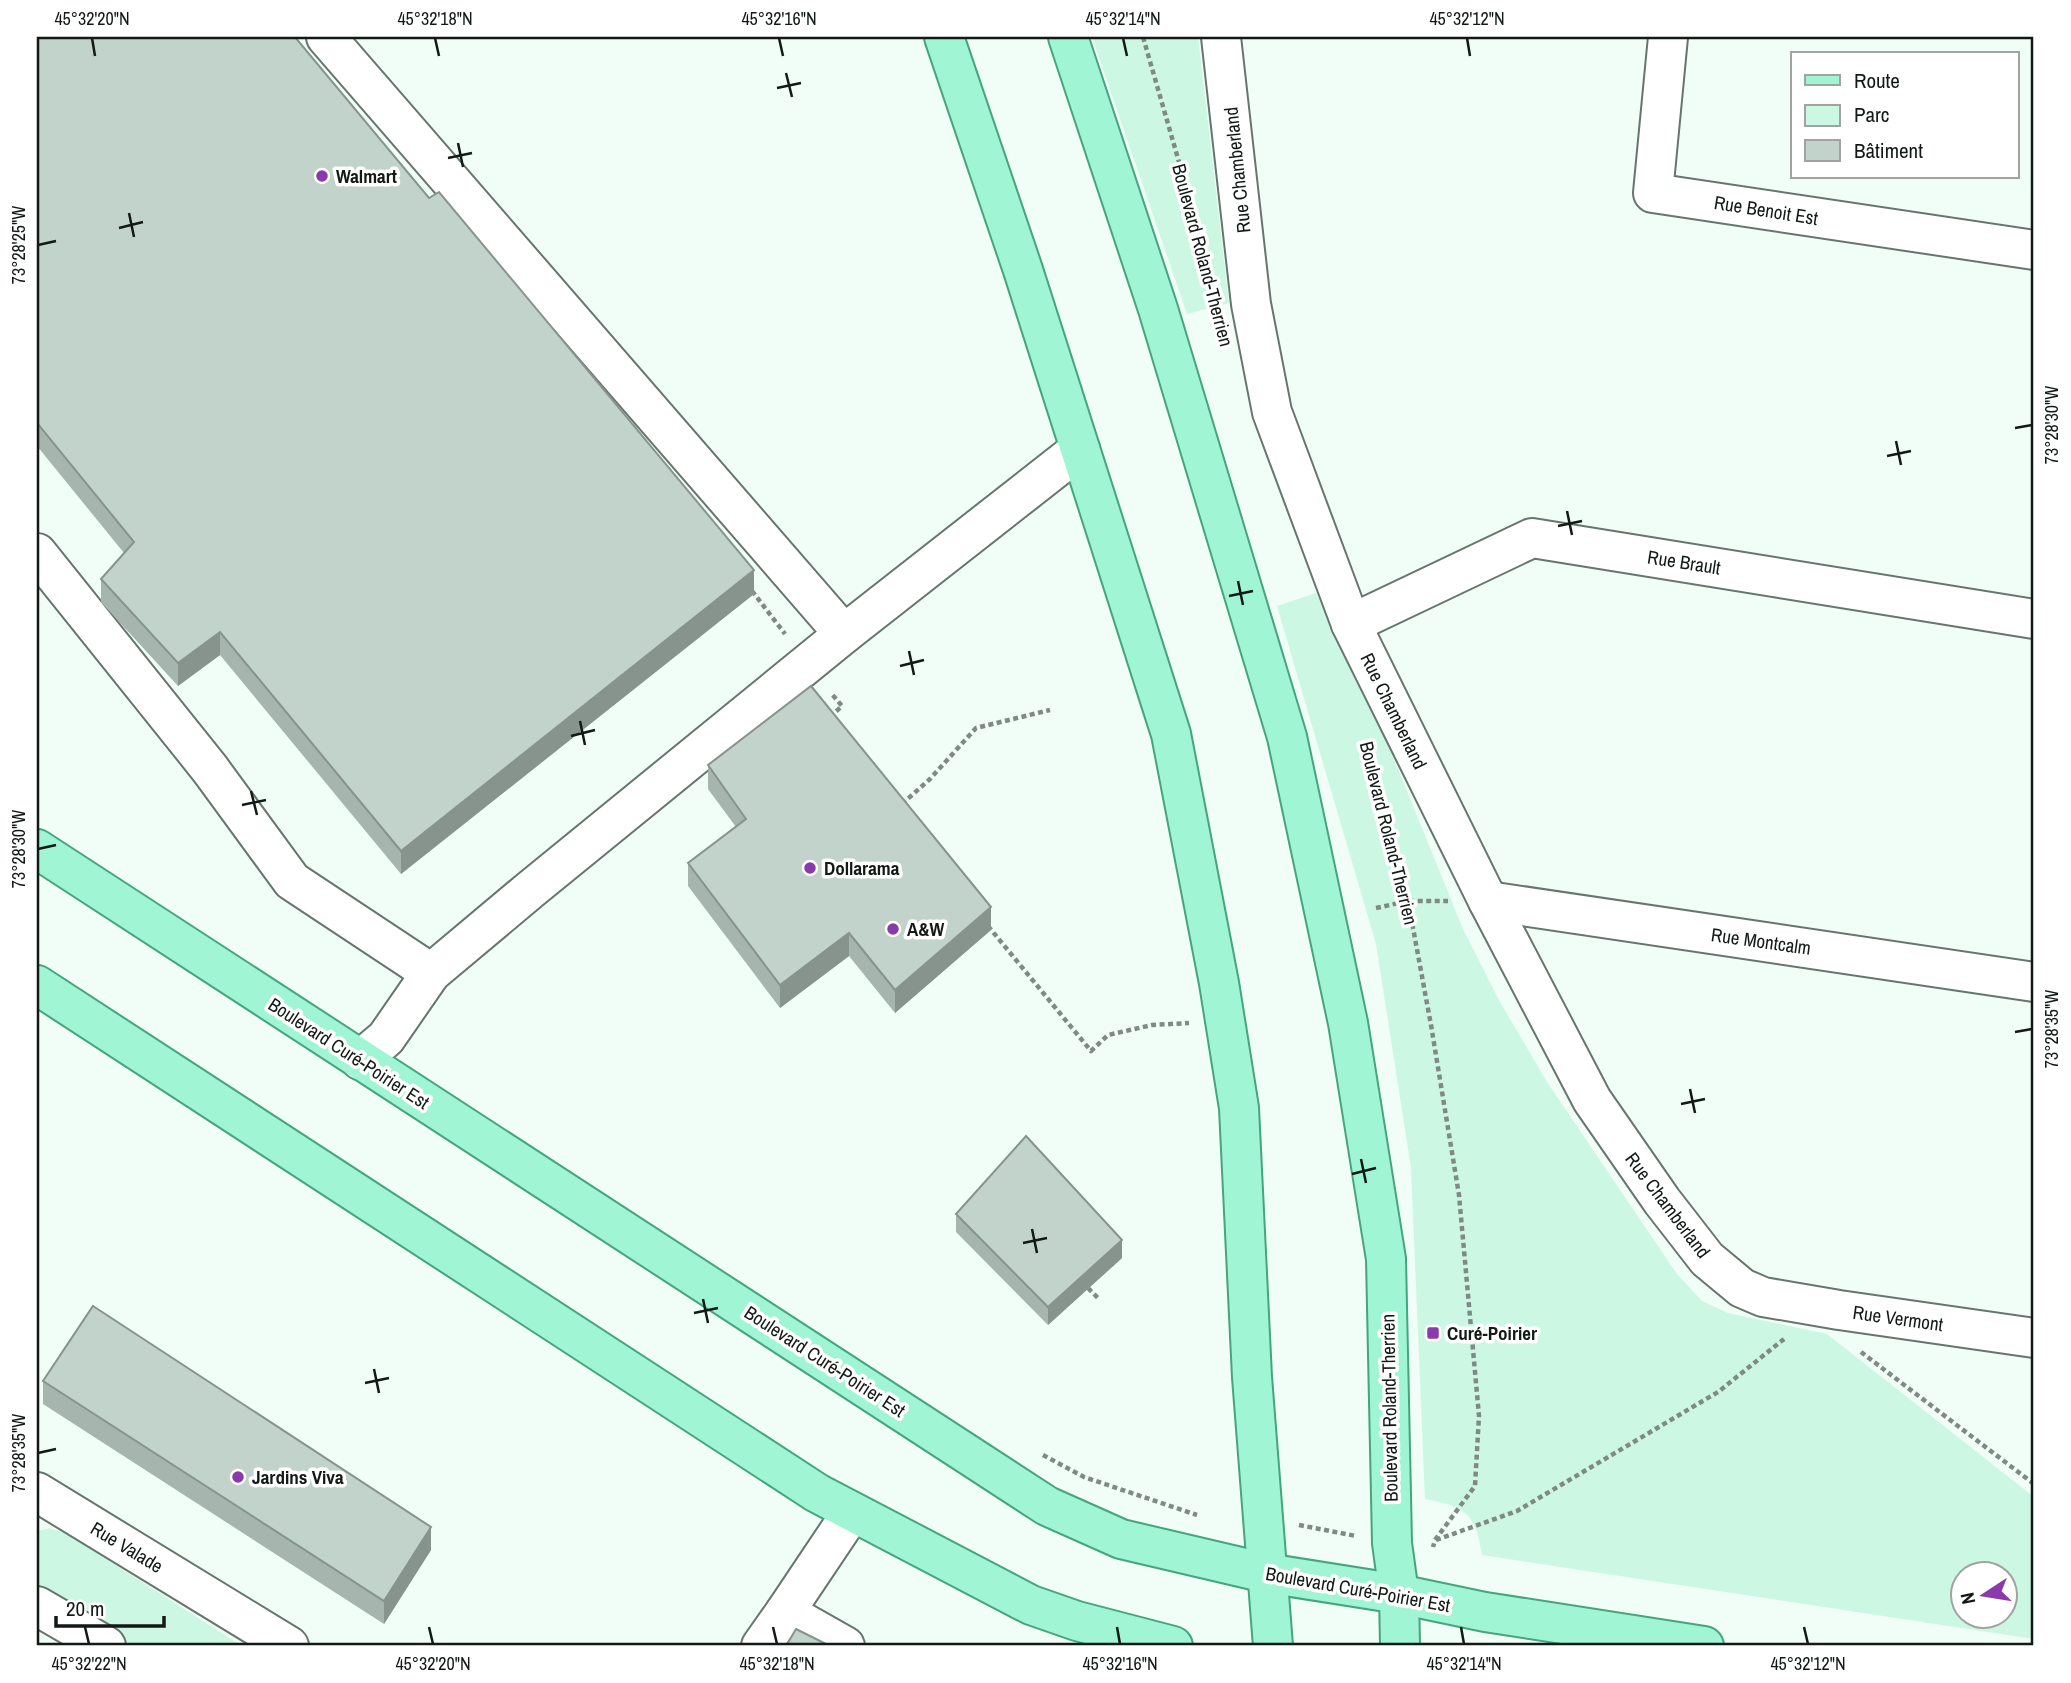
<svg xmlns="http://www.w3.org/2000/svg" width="2071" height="1683" font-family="'Archivo Narrow',sans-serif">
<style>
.green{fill:#ccf8e3;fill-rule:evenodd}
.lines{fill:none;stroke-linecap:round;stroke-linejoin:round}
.minor-casing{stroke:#66766f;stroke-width:42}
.major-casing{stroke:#46a47f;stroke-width:42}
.path{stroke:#808a85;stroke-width:4.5;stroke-dasharray:5 3.5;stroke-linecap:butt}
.minor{stroke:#fff;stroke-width:38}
.major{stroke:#a0f5d4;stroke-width:38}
.wall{fill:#a6b5ae}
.shaded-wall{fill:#87948d}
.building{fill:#c1d3ca;stroke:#87948d;stroke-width:2}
.ticks{fill:none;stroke:#131a16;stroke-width:2.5}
.poi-dot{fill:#8a3aaa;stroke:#fff;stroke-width:2.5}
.labels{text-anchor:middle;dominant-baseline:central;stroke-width:7;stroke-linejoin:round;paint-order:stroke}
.street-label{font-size:19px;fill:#131a16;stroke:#fff}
.poi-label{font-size:19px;font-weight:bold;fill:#131a16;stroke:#fff;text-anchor:start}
.neatline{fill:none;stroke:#131a16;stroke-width:2.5}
.ticks-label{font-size:18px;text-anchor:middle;fill:#131a16}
</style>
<rect width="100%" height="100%" fill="#f0fef7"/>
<!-- green -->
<g class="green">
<path d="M1092,37H1198L1229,303L1187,314Z"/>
<path d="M1316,593L1368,695L1463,929L1500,1002L1547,1082L1677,1274L1702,1301L1728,1313L1827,1334L2034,1497V1639L1482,1555C1475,1513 1467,1507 1425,1499L1411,1168L1376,944L1277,606ZM1962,1574H2004V1616H1962Z"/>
<path d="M49,1528L67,1534L242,1646H133L37,1593V1531Z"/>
</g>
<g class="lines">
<defs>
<g id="minor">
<path d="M326,37L844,634"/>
<path d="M1221,37L1251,304L1272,412L1351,624L1488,901L1592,1100L1662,1201L1707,1259L1742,1288L1763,1297L1839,1310L2034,1338"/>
<path d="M1668,37L1653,193L2034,250"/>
<path d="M37,553L210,769L292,881L431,973"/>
<path d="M1351,624L1532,538L2034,619"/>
<path d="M1488,901L2034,982"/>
<path d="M360,1060L386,1038L431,973L530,890L844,634L1080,449"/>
<path d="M37,1492L289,1646"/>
<path d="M37,1606L106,1646"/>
<path d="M761,1646L785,1612"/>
<path d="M845,1646L785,1612L852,1512"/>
</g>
<g id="major">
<path d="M944,37L1023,270L1171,734L1219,983L1239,1108L1252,1377L1273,1646"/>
<path d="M1068,37L1158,309L1287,737L1348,1023L1386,1259L1392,1543L1399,1594L1400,1646"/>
<path d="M37,849L1047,1506L1121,1539L1266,1573L1399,1594L1485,1612L1704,1646"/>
<path d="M37,985L817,1493L1031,1605L1077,1621L1173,1646"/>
</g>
</defs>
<!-- minor casing -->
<use href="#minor" class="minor-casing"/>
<!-- major casing -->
<use href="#major" class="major-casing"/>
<!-- path -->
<g class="path">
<path d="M1143,37L1204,249"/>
<path d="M752,591L785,634"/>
<path d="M830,717L842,706L831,693"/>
<path d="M1369,751L1408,901L1431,1025L1459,1195L1479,1416L1475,1486L1435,1540L1433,1547"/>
<path d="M902,804L930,779L976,728L1050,710"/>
<path d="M1376,908L1408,901H1448"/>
<path d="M988,926L1091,1051L1108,1035L1152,1025L1189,1023"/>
<path d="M1088,1288L1099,1299"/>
<path d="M1861,1352L2034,1484"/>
<path d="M1043,1455L1084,1477L1197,1515"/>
<path d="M1299,1525L1356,1536"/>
<path d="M1436,1540L1517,1511L1718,1392L1784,1339"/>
</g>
<!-- minor -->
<use href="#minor" class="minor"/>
<!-- major -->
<use href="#major" class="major"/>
</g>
<!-- wall -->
<g class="wall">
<path d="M37,37L754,594L401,874L220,655L178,686L101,602V579L124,553L37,446Z"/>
<path d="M708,765L991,930L895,1013L849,956L780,1008L688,886V863L736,827L708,789Z"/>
<path d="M956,1214L1122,1258L1048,1325L956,1232Z"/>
<path d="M43,1381L431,1550L384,1624L43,1404Z"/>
</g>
<!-- shaded-wall -->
<g class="shaded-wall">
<path d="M754,570V594L401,874V851Z"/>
<path d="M220,632V655L178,686V663Z"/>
<path d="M991,907V930L895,1013V990Z"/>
<path d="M849,933V956L780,1008V985Z"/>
<path d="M1122,1240V1258L1048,1325V1307Z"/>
<path d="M431,1527V1550L384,1624V1601Z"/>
</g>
<!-- building -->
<g class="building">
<path d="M37,37H295L429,198L439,192L754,570L401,851L220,632L178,663L101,579L134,542L37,423Z"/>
<path d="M811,686L991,907L895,990L849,933L780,985L688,863L746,819L708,765Z"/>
<path d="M1026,1136L1122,1240L1048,1307L956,1214Z"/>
<path d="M93,1306L431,1527L384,1601L43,1381Z"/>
<path d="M796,1629L830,1646H786Z"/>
</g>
<!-- ticks -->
<path class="ticks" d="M92,38L95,56M435,38L439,56M779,38L783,56M1123,38L1127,56M1467,38L1470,56M786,73L792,97M777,88L801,83M458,143L463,167M448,158L472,153M129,213L134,237M119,228L143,222M38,245L56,241M2015,428L2032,425M1896,441L1901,465M1887,456L1911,451M1567,511L1572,535M1558,526L1582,521M1238,581L1243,605M1229,596L1253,591M909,651L914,675M900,666L924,660M580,721L585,745M571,736L595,730M251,791L257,815M242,805L266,800M38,849L56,845M2015,1032L2032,1029M1690,1089L1695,1113M1681,1104L1705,1099M1361,1159L1366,1183M1352,1174L1376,1168M1032,1229L1037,1253M1023,1243L1047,1238M703,1299L708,1323M694,1313L718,1308M374,1369L379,1393M365,1383L389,1378M38,1453L56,1449M85,1627L89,1644M429,1627L433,1644M773,1627L777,1644M1117,1627L1120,1644M1461,1627L1464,1644M1804,1627L1808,1644"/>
<!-- markers -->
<g class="poi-dot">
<circle cx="322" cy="176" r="7"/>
<circle cx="810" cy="868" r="7"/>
<circle cx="893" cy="929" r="7"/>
<rect x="1426" y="1326" width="14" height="14" rx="3.5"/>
<circle cx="238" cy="1477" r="7"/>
</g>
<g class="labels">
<!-- street labels -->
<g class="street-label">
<text transform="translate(1237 170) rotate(-96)">Rue Chamberland</text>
<text transform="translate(1766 210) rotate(9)">Rue Benoit Est</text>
<text transform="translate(1203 255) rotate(75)">Boulevard Roland-Therrien</text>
<text transform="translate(1684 562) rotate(9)">Rue Brault</text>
<text transform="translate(1394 711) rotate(64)">Rue Chamberland</text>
<text transform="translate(1389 833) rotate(76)">Boulevard Roland-Therrien</text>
<text transform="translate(1761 941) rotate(8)">Rue Montcalm</text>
<text transform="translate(349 1053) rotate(33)">Boulevard Curé-Poirier Est</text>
<text transform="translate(1668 1205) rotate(53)">Rue Chamberland</text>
<text transform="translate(1898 1318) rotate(8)">Rue Vermont</text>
<text transform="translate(825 1361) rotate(33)">Boulevard Curé-Poirier Est</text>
<text transform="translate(1389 1408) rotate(-91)">Boulevard Roland-Therrien</text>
<text transform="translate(127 1547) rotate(31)">Rue Valade</text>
<text transform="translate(1358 1589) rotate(10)">Boulevard Curé-Poirier Est</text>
</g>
<!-- poi labels -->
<g class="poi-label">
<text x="336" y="176">Walmart</text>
<text x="824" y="868">Dollarama</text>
<text x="907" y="929">A&amp;W</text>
<text x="1447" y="1333">Curé-Poirier</text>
<text x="252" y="1477">Jardins Viva</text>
</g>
</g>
<!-- border -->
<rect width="2071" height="1683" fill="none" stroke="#ffffff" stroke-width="77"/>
<!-- legend -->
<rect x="1791" y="52" width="228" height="126" fill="#ffffff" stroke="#a1a3a2" stroke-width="2"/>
<rect x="1805" y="75" width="35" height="10" fill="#a0f5d4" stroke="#a1a3a2" stroke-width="2"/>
<text x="1854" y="88" font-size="21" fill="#131a16">Route</text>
<rect x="1805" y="105" width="35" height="21" fill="#ccf8e3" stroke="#a1a3a2" stroke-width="2"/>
<text x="1854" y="122" font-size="21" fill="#131a16">Parc</text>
<rect x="1805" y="140" width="35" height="21" fill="#c1d3ca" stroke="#a1a3a2" stroke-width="2"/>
<text x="1854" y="158" font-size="21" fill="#131a16">Bâtiment</text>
<!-- north arrow -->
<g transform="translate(1984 1595) rotate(258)"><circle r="33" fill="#ffffff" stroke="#a1a3a2" stroke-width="2"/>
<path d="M0-5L12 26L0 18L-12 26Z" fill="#8a3aaa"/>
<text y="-10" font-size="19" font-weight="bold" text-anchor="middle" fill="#131a16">N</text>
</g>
<!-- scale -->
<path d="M56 1616v10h108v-10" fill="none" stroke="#131a16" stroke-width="3.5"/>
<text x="66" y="1616" font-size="21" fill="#131a16" stroke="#ffffff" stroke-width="5" paint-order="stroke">20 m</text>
<rect x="38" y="38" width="1994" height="1606" class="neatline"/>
<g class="ticks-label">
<text x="92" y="25">45°32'20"N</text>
<text x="435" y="25">45°32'18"N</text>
<text x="779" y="25">45°32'16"N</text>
<text x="1123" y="25">45°32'14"N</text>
<text x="1467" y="25">45°32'12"N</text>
<text transform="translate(19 245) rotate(-90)" y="6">73°28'25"W</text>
<text transform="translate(2052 425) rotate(-90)" y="6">73°28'30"W</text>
<text transform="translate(19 849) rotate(-90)" y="6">73°28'30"W</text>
<text transform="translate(2052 1029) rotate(-90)" y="6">73°28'35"W</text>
<text transform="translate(19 1453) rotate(-90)" y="6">73°28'35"W</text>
<text x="89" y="1670">45°32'22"N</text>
<text x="433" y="1670">45°32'20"N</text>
<text x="777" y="1670">45°32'18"N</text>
<text x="1120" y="1670">45°32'16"N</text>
<text x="1464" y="1670">45°32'14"N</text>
<text x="1808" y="1670">45°32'12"N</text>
</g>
</svg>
